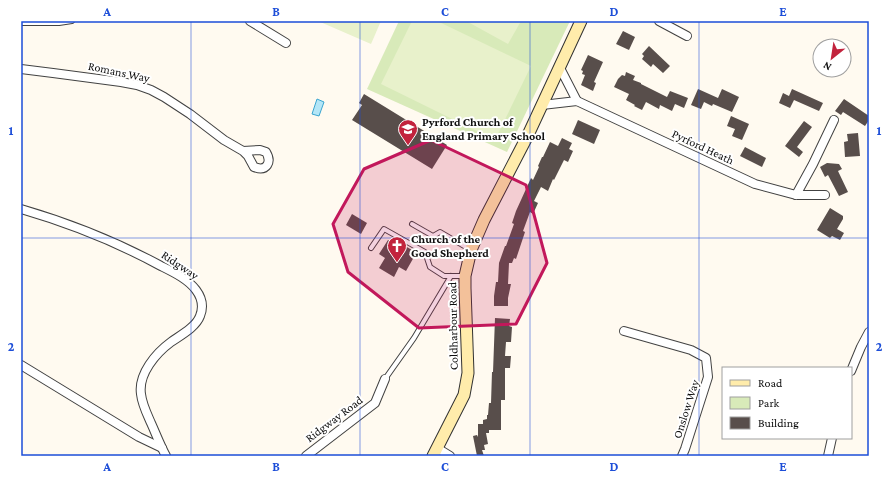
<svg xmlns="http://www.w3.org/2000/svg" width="890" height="477" font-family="'Crimson Pro',serif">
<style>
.green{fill:#d8eab9}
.pitch{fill:#e8f1cb}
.water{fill:#b4e6f7;stroke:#3aa5d0}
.building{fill:#584e4b}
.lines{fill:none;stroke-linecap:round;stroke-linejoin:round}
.service-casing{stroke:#424242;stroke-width:6}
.minor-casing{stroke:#424242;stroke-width:10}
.secondary-casing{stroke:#313131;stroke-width:13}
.service{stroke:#fff;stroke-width:4}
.minor{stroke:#fff;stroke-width:8}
.secondary{stroke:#ffecab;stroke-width:11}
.marked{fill:#c2185b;fill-opacity:0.2;stroke:#c2185b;stroke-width:3;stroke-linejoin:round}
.grid{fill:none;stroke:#1d4ed8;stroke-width:1;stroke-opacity:0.55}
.labels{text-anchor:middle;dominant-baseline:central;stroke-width:4;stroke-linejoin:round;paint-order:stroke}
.street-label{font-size:12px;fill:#0f0f0f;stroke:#fff}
.poi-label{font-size:12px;font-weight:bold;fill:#0f0f0f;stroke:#fff;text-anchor:start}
.neatline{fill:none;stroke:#1d4ed8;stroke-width:1.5}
.grid-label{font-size:13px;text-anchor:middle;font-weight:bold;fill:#1d4ed8}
</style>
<rect width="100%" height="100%" fill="#fffaf0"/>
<!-- green -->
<path class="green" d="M399,21H570L507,152L367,89Z"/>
<!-- pitch -->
<g class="pitch">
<path d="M318,21H381L371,44Z"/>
<path d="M412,21H437L531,66L495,140L381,84Z"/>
<path d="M468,21H521L508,44L468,22Z"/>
</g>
<!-- water -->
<path class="water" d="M317,99L324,102L319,116L312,114Z"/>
<!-- building -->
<g class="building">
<path d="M623,31L635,37L629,50L616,44Z"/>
<path d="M649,46L670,66L663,73L653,64L651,67L642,59L644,56L642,54Z"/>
<path d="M588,55L603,62L594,82L596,83L593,91L581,85L585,75L582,74L583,71L581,70Z"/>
<path d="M626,72L635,76L633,80L641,83V84L667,97L670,91L688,98L684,108L675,104L672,111L660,105L659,109L646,102L642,110L634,106L635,105L626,100L629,94L614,87L618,79L622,75L625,76Z"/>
<path d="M698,89L718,98L722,89L739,97L732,112L713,104L712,106L704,102L701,109L691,105Z"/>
<path d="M792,89L823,103L819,111L794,100L790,108L779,103L783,93L789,96Z"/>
<path d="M364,94L447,145L432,169L352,120L362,105L359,103Z"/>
<path d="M844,99L869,116V120L865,126L843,112L841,115L835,111Z"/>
<path d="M731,116L749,124L742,140L732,136L735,129L727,126Z"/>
<path d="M578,120L600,130L594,144L572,134Z"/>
<path d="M804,121L812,127L797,147L803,152L799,157L785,146Z"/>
<path d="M858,133L860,156L845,157L844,142L848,141L847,134Z"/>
<path d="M562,138L572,143L569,149L573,151L568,162L564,160L554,180L553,179L548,191L541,187L534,201L538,203L533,214L530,212L523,231L525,232L516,259L514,258L512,263H509L508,284H511L508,298V306H494V296L496,282H498L499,263L505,246H506L514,224L512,223L516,211L531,178L533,180L539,167L538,166L542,157H543L550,142L558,146Z"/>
<path d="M745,147L766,158L762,167L740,156Z"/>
<path d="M827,163L839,164L842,169L838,171L848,192L839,196L828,175L825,177L820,167Z"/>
<path d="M830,208L843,216V219L837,229L844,233L840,240L832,236L830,238L817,230Z"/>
<path d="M352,214L367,223L361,234L346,225Z"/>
<path d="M388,240L393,244L395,240L412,250L409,255L414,257L406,271L399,267L394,277L379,268L385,258L379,254Z"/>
<path d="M495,318L510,319L509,326L512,327L511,342H506L505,356H511L510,368H505V400H501V430H489V433H486L488,444L484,445L485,450H482L484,456H477L473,436L477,435L478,437V424H483V420L487,419V415H488L489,403H491L492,372H493Z"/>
</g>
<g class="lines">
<defs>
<g id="service">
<path d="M21,23H59L72,21"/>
<path d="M412,224L433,236L440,232L471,250"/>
<path d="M371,248L384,229L425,252L430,267L444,276H463"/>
<path d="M385,379L414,338L451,276"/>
</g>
<g id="minor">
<path d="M250,21L286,43"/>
<path d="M659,21L687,36"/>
<path d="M560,68L577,101"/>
<path d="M21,69L53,73L121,82L137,85L151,90L164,97L190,114L224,140L243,151L248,156L254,167C267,172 272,162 266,152L260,150L243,151"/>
<path d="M542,105L577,101L755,184L796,195H825"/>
<path d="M796,195L813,164L834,120"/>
<path d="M21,209C69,223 117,242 161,266C173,272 188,279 196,290C202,298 204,306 200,316C196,327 181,335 171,342C156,353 138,374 141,394C142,404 147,414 151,423C156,434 160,445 166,456"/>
<path d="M624,331L691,350L706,358L708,377L685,449L682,456"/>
<path d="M21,365L139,437L162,448"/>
<path d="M851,371L861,347L869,332"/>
<path d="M437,448L450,456"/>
<path d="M306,456L375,403L385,379"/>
<path d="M828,456L832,438"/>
</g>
<path id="secondary" d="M433,456L464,395L468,373L465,288V276L471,250L484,220L528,135L581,21"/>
</defs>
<!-- service casing -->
<use href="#service" class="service-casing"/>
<!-- minor casing -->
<use href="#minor" class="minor-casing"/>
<!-- secondary casing -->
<use href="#secondary" class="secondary-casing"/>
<!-- service -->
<use href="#service" class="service"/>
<!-- minor -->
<use href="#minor" class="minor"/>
<!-- secondary -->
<use href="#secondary" class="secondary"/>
</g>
<!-- marked area -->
<path class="marked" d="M431,140L526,185L547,263L516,324L419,328L348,272L333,224L364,169Z"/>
<!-- grid -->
<path class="grid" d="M191,21V456M360,21V456M530,21V456M699,21V456M21,238H869"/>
<!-- icons -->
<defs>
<symbol id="school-pin" viewBox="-11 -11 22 30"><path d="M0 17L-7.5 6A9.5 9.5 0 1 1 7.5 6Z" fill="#c2233d" stroke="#fff"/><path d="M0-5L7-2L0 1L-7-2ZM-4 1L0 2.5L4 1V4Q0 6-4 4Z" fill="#fff"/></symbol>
<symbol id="church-pin" viewBox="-11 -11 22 30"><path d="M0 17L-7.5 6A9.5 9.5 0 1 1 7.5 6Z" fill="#c2233d" stroke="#fff"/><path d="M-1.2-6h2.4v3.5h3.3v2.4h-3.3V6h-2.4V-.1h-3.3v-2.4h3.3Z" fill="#fff"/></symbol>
</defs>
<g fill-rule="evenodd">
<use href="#school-pin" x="397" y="118" width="22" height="30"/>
<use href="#church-pin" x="386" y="235" width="22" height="30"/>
</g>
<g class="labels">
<!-- street labels -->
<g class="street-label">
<text transform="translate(119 72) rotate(12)">Romans Way</text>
<text transform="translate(703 147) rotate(25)">Pyrford Heath</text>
<text transform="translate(180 265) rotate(34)">Ridgway</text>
<text transform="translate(453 326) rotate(-91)">Coldharbour Road</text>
<text transform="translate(686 409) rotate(-72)">Onslow Way</text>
<text transform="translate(334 419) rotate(-37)">Ridgway Road</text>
</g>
<!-- poi labels -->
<g class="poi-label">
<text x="422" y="122">Pyrford Church of<tspan x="422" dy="14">England Primary School</tspan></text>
<text x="411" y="239">Church of the<tspan x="411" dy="14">Good Shepherd</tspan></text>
</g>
</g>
<!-- border -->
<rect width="890" height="477" fill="none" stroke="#ffffff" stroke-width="44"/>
<!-- legend -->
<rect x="722" y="367" width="130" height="72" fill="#ffffff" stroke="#9f9f9f"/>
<rect x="730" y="380" width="20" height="6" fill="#ffecab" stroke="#9f9f9f"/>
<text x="758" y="387" font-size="12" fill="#0f0f0f">Road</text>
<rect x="730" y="397" width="20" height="12" fill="#d8eab9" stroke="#9f9f9f"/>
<text x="758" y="407" font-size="12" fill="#0f0f0f">Park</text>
<rect x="730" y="417" width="20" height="12" fill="#584e4b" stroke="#9f9f9f"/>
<text x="758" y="427" font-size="12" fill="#0f0f0f">Building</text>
<!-- north arrow -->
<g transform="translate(832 58) rotate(210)"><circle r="19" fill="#ffffff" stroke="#9f9f9f"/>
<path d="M0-3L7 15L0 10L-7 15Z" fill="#c2233d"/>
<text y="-6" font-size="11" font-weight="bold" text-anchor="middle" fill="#0f0f0f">N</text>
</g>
<rect x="22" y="22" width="846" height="433" class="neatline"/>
<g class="grid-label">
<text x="107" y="16">A</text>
<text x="276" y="16">B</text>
<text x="445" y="16">C</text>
<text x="614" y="16">D</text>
<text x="783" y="16">E</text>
<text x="11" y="135">1</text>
<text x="879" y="135">1</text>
<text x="11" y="351">2</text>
<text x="879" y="351">2</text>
<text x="107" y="471">A</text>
<text x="276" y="471">B</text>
<text x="445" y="471">C</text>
<text x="614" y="471">D</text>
<text x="783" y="471">E</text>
</g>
</svg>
